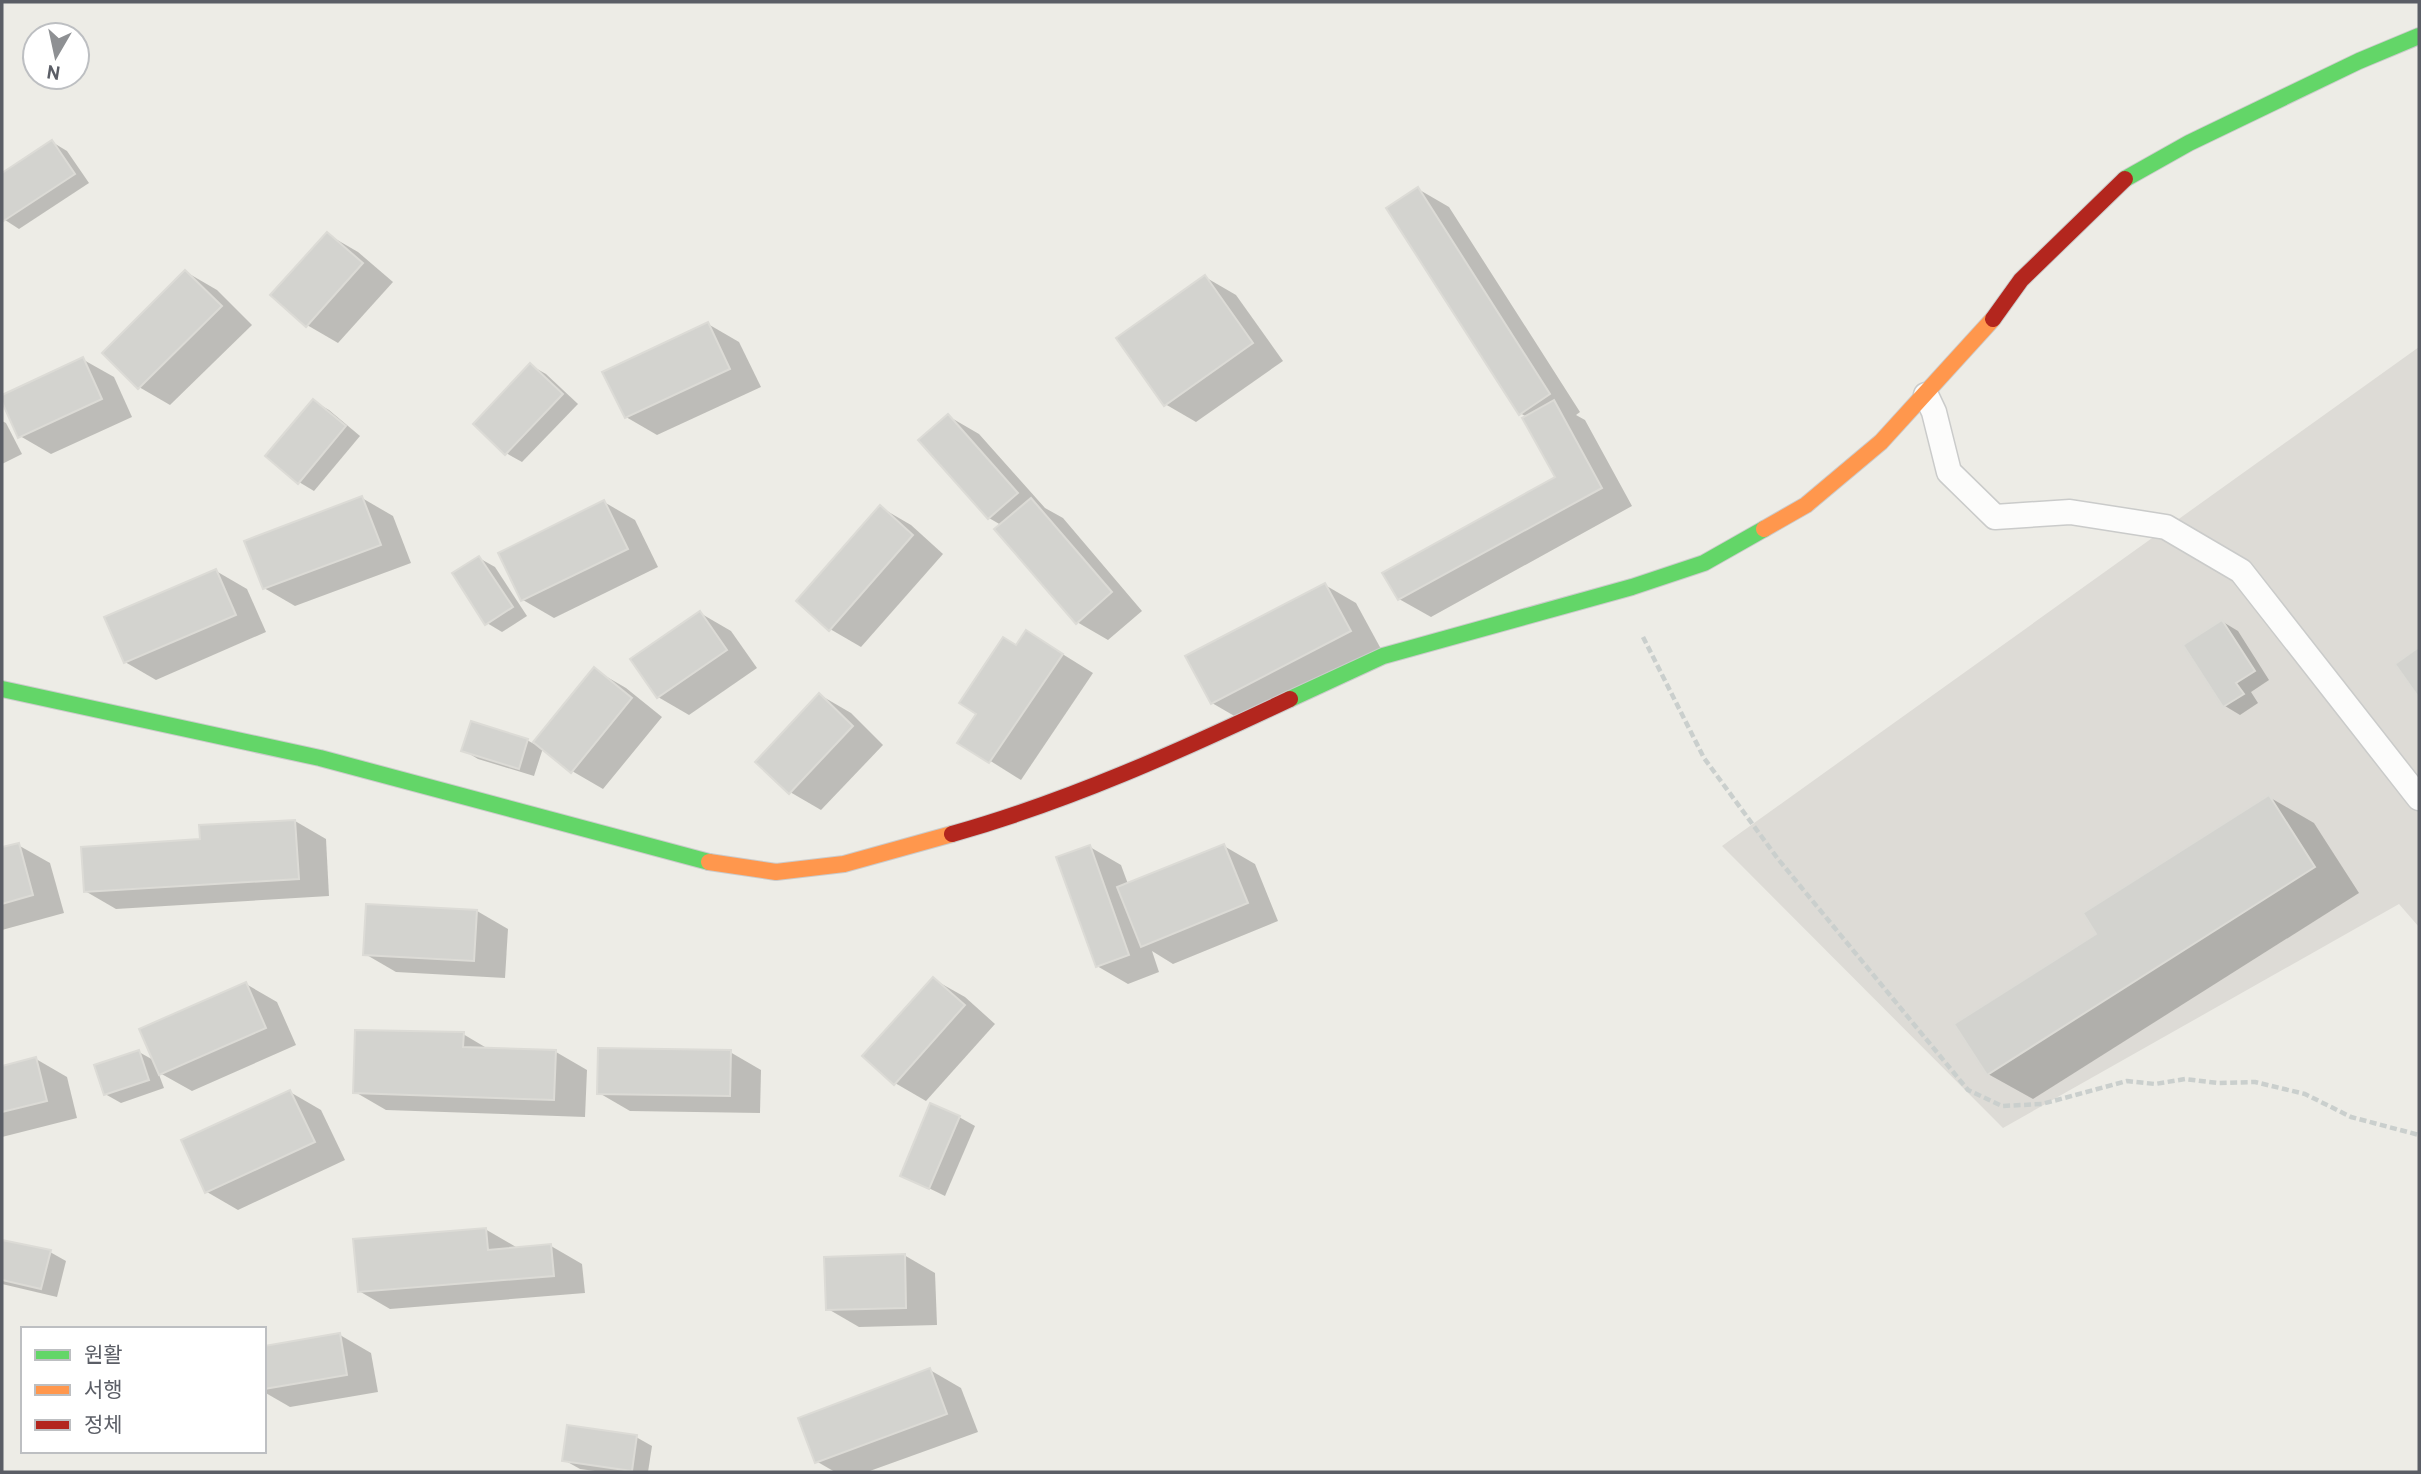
<svg xmlns="http://www.w3.org/2000/svg" width="2421" height="1474" font-family="Overpass,'Noto Sans KR',sans-serif">
<style>
.industrial{fill:#dddbd6}
.shadow{fill:#0003}
.building{fill:#d3d3cf;stroke:#dcdbd6;stroke-width:2}
.lines{fill:none;stroke-linecap:round;stroke-linejoin:round}
.lane-casing{stroke:#cacbca;stroke-width:27}
.fast-casing{stroke:#cbcbcb;stroke-width:18}
.slow-casing{stroke:#cbcbcb;stroke-width:18}
.jam-casing{stroke:#cbcbcb;stroke-width:18}
.path{stroke:#cacfcd;stroke-width:4.5;stroke-dasharray:7 3.5;stroke-linecap:butt}
.lane{stroke:#fcfcfb;stroke-width:24}
.fast{stroke:#63d668;stroke-width:16}
.slow{stroke:#ff974d;stroke-width:16}
.jam{stroke:#b3261e;stroke-width:16}
</style>
<rect width="100%" height="100%" fill="#edece6"/>
<!-- industrial -->
<path class="industrial" d="M2419,347V927L2399,904L2003,1128L1722,846Z"/>
<!-- shadow -->
<g class="shadow">
<path d="M52,142L67,151L89,183L19,229L2,218V175Z"/>
<path d="M1418,189L1449,207L1580,412L1576,415L1585,420L1632,506L1431,617L1399,599L1557,478L1527,417L1520,413Z"/>
<path d="M327,234L358,252L393,282L338,343L307,325Z"/>
<path d="M186,272L217,290L252,325L170,405L139,387Z"/>
<path d="M1205,277L1236,295L1283,361L1196,422L1165,404Z"/>
<path d="M708,324L739,342L761,387L657,435L626,417Z"/>
<path d="M82,359L114,377L132,417L51,454L20,436L2,397Z"/>
<path d="M530,365L546,374L578,404L522,462L506,453Z"/>
<path d="M313,401L329,410L360,436L314,491L299,482Z"/>
<path d="M948,416L979,434L1045,508L1063,518L1142,611L1108,640L1077,622L1001,525L989,518Z"/>
<path d="M2,421L6,423L22,454L2,464Z"/>
<path d="M362,498L393,516L411,563L295,606L264,588Z"/>
<path d="M604,502L635,520L658,567L554,618L523,600Z"/>
<path d="M880,507L911,525L943,554L861,647L830,629Z"/>
<path d="M479,558L495,567L527,616L502,632L487,623Z"/>
<path d="M216,571L247,589L266,632L156,680L125,662Z"/>
<path d="M1325,585L1356,603L1381,649L1243,721L1212,703Z"/>
<path d="M700,613L731,631L757,668L689,715L658,697Z"/>
<path d="M2223,622L2238,631L2269,680L2251,692L2258,703L2240,715L2225,706Z"/>
<path d="M1027,632L1093,673L1021,780L960,742Z"/>
<path d="M595,670L626,688L662,717L603,789L572,771L543,748L534,776L478,759L463,750L527,740L534,744Z"/>
<path d="M820,695L851,713L883,745L821,810L790,792Z"/>
<path d="M2269,797L2314,823L2359,893L2033,1099L1988,1074L2099,934Z"/>
<path d="M295,821L326,839L329,896L116,909L85,891L202,841Z"/>
<path d="M18,845L50,863L64,913L2,930V849Z"/>
<path d="M1224,846L1255,864L1278,921L1173,964L1152,951L1159,972L1128,984L1097,966L1090,847L1121,865L1128,884Z"/>
<path d="M477,911L508,929L505,978L396,972L365,954Z"/>
<path d="M933,979L965,997L995,1024L926,1101L895,1083Z"/>
<path d="M246,984L277,1002L296,1045L192,1091L158,1072L164,1088L121,1103L105,1094L139,1052L155,1061Z"/>
<path d="M463,1034L490,1050L556,1052L587,1070L585,1117L386,1110L355,1092Z"/>
<path d="M730,1052L761,1070L760,1113L630,1111L599,1093Z"/>
<path d="M36,1059L67,1077L77,1118L2,1137V1067Z"/>
<path d="M290,1092L321,1110L345,1160L238,1210L207,1192Z"/>
<path d="M959,1117L975,1126L945,1196L902,1175Z"/>
<path d="M485,1229L516,1247L551,1246L582,1264L585,1293L390,1309L359,1291Z"/>
<path d="M2,1242L50,1252L66,1261L57,1297L2,1284Z"/>
<path d="M904,1255L935,1273L937,1325L859,1327L828,1309Z"/>
<path d="M340,1335L371,1353L378,1392L290,1407L264,1392V1348Z"/>
<path d="M930,1370L961,1388L978,1432L867,1472H835L816,1461Z"/>
<path d="M636,1437L652,1446L648,1472H602L580,1469L564,1460Z"/>
</g>
<!-- building -->
<g class="building">
<path d="M52,140L75,174L2,222V173Z"/>
<path d="M1418,187L1550,394L1519,415L1386,208Z"/>
<path d="M327,232L363,263L306,327L270,295Z"/>
<path d="M185,270L222,306L138,389L102,353Z"/>
<path d="M1205,275L1253,343L1164,406L1116,338Z"/>
<path d="M708,322L730,369L625,418L602,372Z"/>
<path d="M83,357L102,399L18,438L2,402V395Z"/>
<path d="M530,363L563,394L505,455L473,424Z"/>
<path d="M313,399L346,426L298,484L265,456Z"/>
<path d="M1554,400L1602,488L1398,600L1382,573L1555,477L1522,418Z"/>
<path d="M948,414L1018,493L988,519L918,440Z"/>
<path d="M362,496L381,545L263,589L244,541Z"/>
<path d="M1031,498L1112,592L1076,624L994,529Z"/>
<path d="M604,500L628,549L521,601L498,553Z"/>
<path d="M880,505L913,535L829,631L796,601Z"/>
<path d="M479,556L513,607L485,625L452,573Z"/>
<path d="M216,569L236,615L124,663L104,617Z"/>
<path d="M1325,583L1351,631L1211,704L1185,656Z"/>
<path d="M700,611L727,650L657,698L630,659Z"/>
<path d="M2222,620L2255,671L2236,683L2244,694L2223,707L2183,645Z"/>
<path d="M1026,630L1063,654L989,763L957,743L976,714L959,703L1003,637L1016,645Z"/>
<path d="M2419,647V698L2395,664Z"/>
<path d="M594,667L632,698L571,773L533,742Z"/>
<path d="M819,693L853,726L789,794L755,762Z"/>
<path d="M471,721L528,739L519,769L461,751Z"/>
<path d="M2269,795L2315,867L1987,1075L1954,1024L2096,934L2083,913Z"/>
<path d="M295,820L299,879L84,892L81,847L200,839L199,825Z"/>
<path d="M19,843L33,895L2,904V847Z"/>
<path d="M1224,844L1248,903L1141,947L1117,887Z"/>
<path d="M1090,845L1129,955L1096,967L1056,857Z"/>
<path d="M366,904L477,910L474,961L363,955Z"/>
<path d="M933,977L965,1005L894,1085L862,1056Z"/>
<path d="M246,982L266,1028L159,1075L139,1029Z"/>
<path d="M355,1030L464,1032L463,1047L556,1050L554,1100L353,1093Z"/>
<path d="M598,1048L731,1050L730,1096L597,1094Z"/>
<path d="M139,1050L149,1080L104,1095L94,1065Z"/>
<path d="M36,1057L47,1101L2,1112V1066Z"/>
<path d="M290,1090L315,1142L205,1193L181,1140Z"/>
<path d="M930,1103L960,1116L929,1189L900,1176Z"/>
<path d="M486,1228L488,1250L551,1244L554,1276L358,1292L353,1239Z"/>
<path d="M2,1240L51,1250L41,1289L2,1280Z"/>
<path d="M905,1254L906,1308L826,1310L824,1257Z"/>
<path d="M340,1333L347,1375L264,1389V1346Z"/>
<path d="M930,1368L947,1414L815,1463L798,1418Z"/>
<path d="M567,1425L637,1435L632,1471L562,1461Z"/>
</g>
<g class="lines">
<defs>
<path id="lane" d="M1926,395L1934,412L1949,472L1995,517L2070,512L2166,527L2241,571L2419,798"/>
<g id="fast">
<path d="M2125,179L2189,143L2359,61L2419,36"/>
<path d="M2,689L320,758L709,862"/>
<path d="M1290,699L1383,656L1632,587L1704,563L1764,529"/>
</g>
<g id="slow">
<path d="M1764,529L1806,505L1881,442L1993,319"/>
<path d="M709,862L776,872L844,864L952,834"/>
</g>
<g id="jam">
<path d="M1993,319L2021,280L2125,179"/>
<path d="M952,834C1069,801 1180,751 1290,699"/>
</g>
</defs>
<!-- lane casing -->
<use href="#lane" class="lane-casing"/>
<!-- fast casing -->
<use href="#fast" class="fast-casing"/>
<!-- slow casing -->
<use href="#slow" class="slow-casing"/>
<!-- jam casing -->
<use href="#jam" class="jam-casing"/>
<!-- path -->
<path class="path" d="M1643,637L1704,758L1778,859L1968,1090L2002,1106L2042,1104L2127,1081L2155,1084L2185,1079L2218,1083L2255,1082L2305,1094L2351,1117L2419,1135"/>
<!-- lane -->
<use href="#lane" class="lane"/>
<!-- fast -->
<use href="#fast" class="fast"/>
<!-- slow -->
<use href="#slow" class="slow"/>
<!-- jam -->
<use href="#jam" class="jam"/>
</g>
<!-- border -->
<rect width="2421" height="1474" fill="none" stroke="#5b5e66" stroke-width="7"/>
<!-- legend -->
<rect x="21" y="1327" width="245" height="126" fill="#ffffff" stroke="#bdbfc2" stroke-width="2"/>
<rect x="35" y="1350" width="35" height="10" fill="#63d668" stroke="#bdbfc2" stroke-width="2"/>
<text x="84" y="1362" font-size="21" fill="#5b5e66">원활</text>
<rect x="35" y="1385" width="35" height="10" fill="#ff974d" stroke="#bdbfc2" stroke-width="2"/>
<text x="84" y="1397" font-size="21" fill="#5b5e66">서행</text>
<rect x="35" y="1420" width="35" height="10" fill="#b3261e" stroke="#bdbfc2" stroke-width="2"/>
<text x="84" y="1432" font-size="21" fill="#5b5e66">정체</text>
<!-- north arrow -->
<g transform="translate(56 56) rotate(189)"><circle r="33" fill="#ffffff" stroke="#bdbfc2" stroke-width="2"/>
<path d="M0-5L12 26L0 18L-12 26Z" fill="#8e9093"/>
<text y="-10" font-size="19" font-weight="bold" text-anchor="middle" fill="#5b5e66">N</text>
</g>
</svg>
